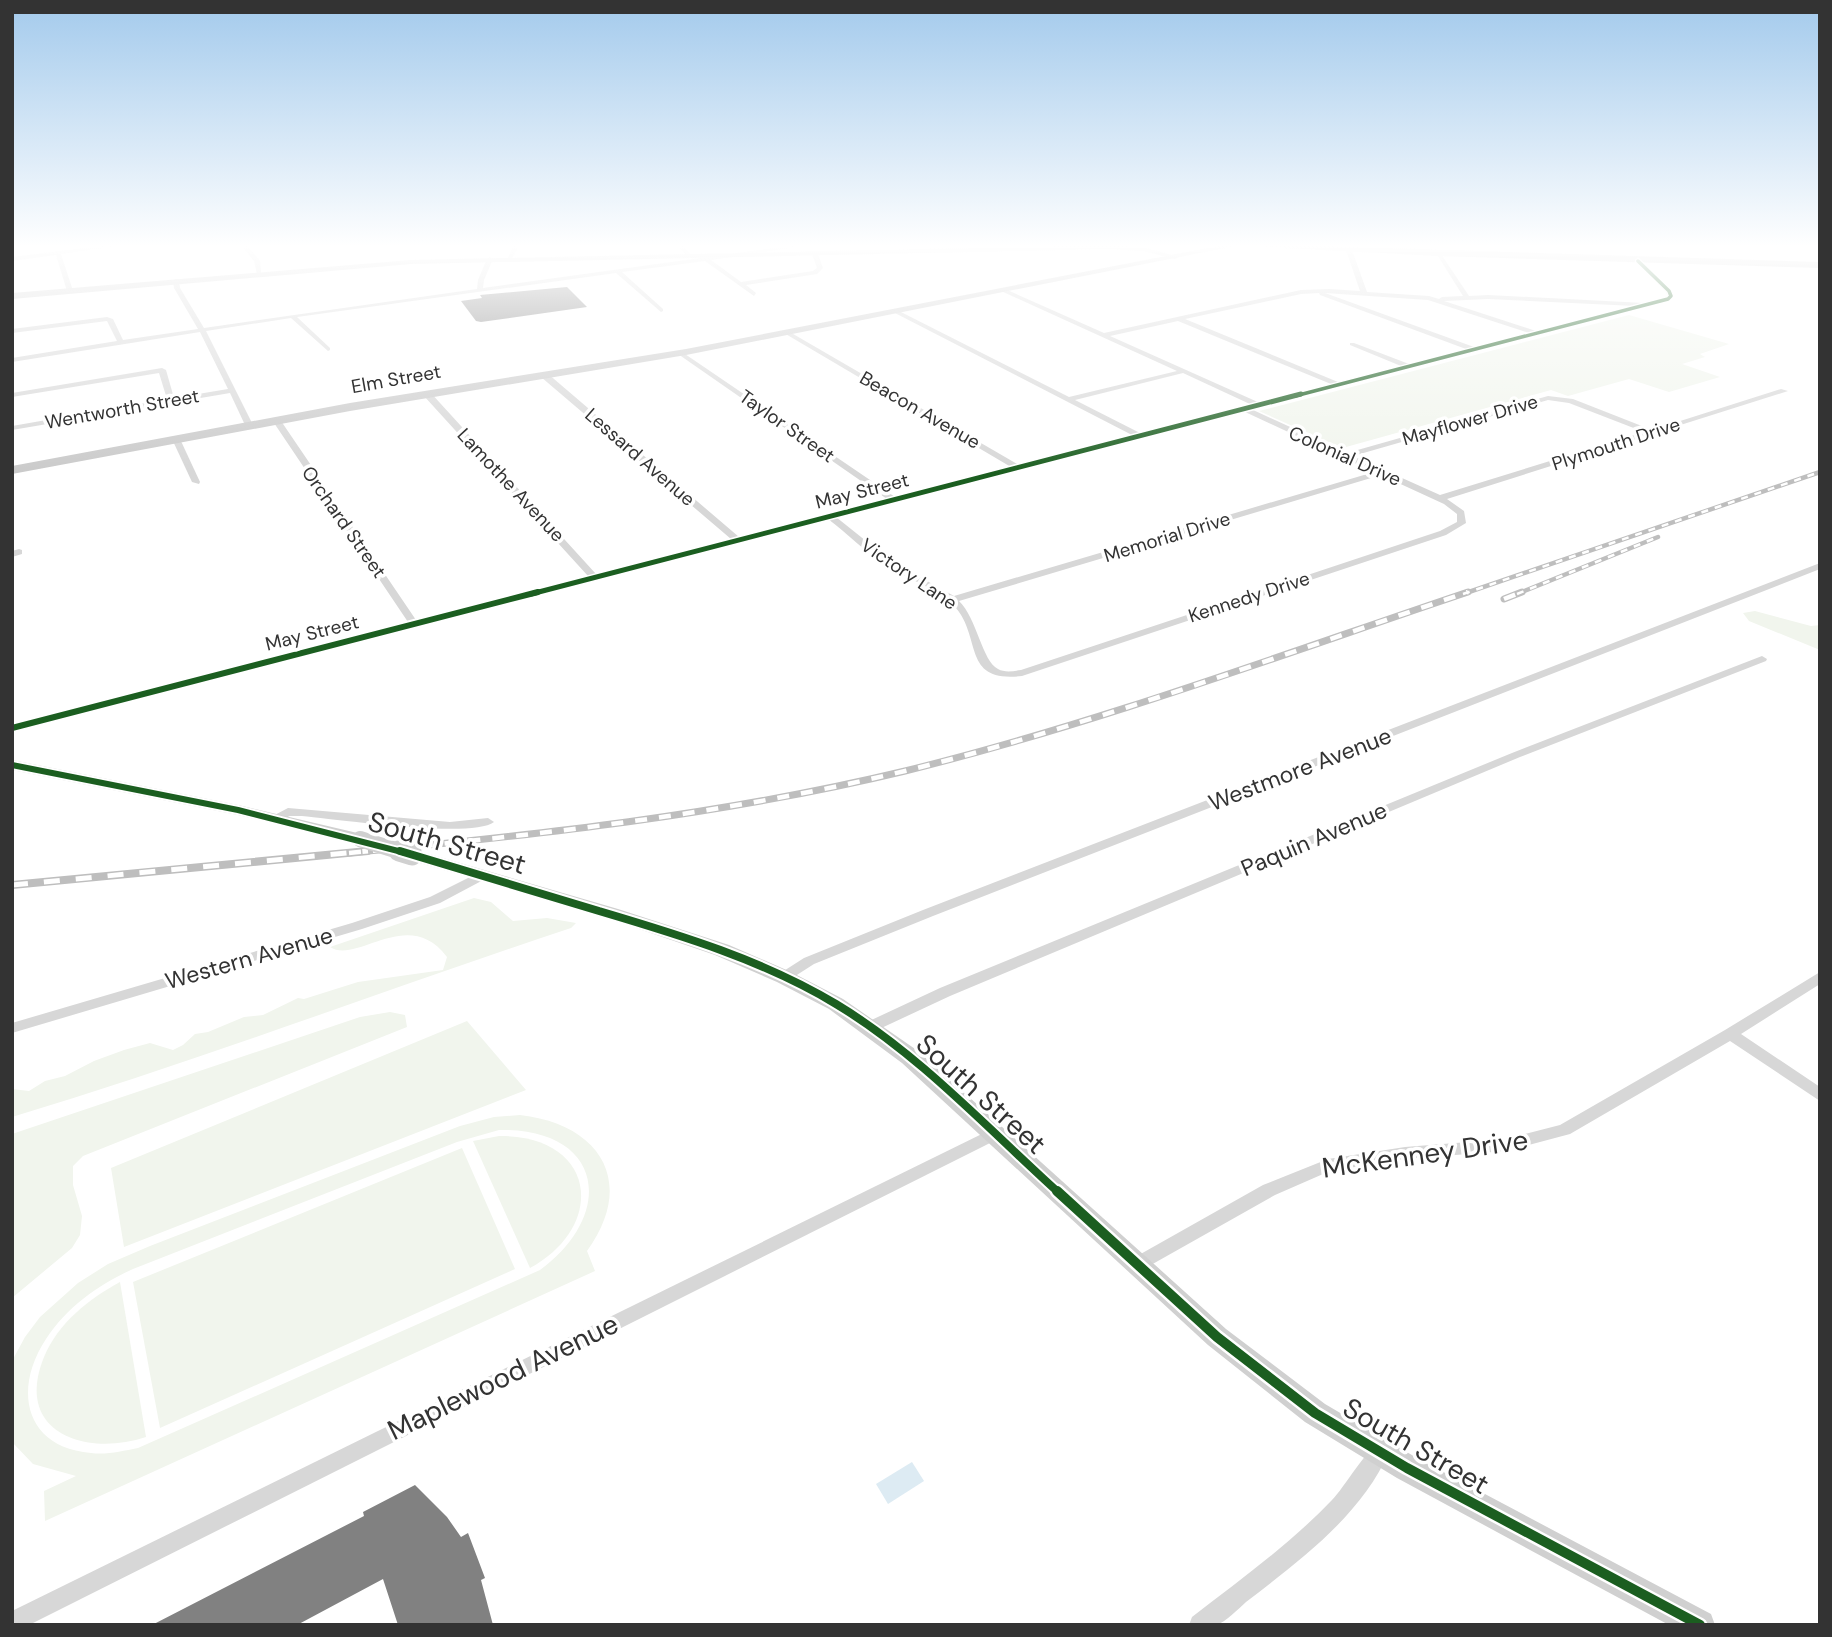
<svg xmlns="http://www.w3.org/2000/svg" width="1832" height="1637" font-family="'DM Sans',sans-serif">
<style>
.green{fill:#f1f5ed;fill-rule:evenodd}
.water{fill:#ddebf3}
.building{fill:#818181}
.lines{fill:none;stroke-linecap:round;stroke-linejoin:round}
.street{fill:#d7d7d7;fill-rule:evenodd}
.secondary{fill:#d0d0d0;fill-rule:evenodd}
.primary{fill:#cacaca;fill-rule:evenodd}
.rail-far2-casing{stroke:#bebebe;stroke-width:4.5}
.rail-far1-casing{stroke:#bebebe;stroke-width:7}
.rail-casing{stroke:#bebebe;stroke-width:8}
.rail-far2{stroke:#fff;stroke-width:2.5;stroke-dasharray:7;stroke-linecap:butt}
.rail-far1{stroke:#fff;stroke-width:4.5;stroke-dasharray:12;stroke-linecap:butt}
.rail{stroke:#fff;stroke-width:5;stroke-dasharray:16;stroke-linecap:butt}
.secondary-bridge-far1{stroke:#d0d0d0;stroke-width:16}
.secondary-bridge{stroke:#d0d0d0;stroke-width:21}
.cycleway-far4-casing{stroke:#fff;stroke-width:6}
.cycleway-far3-casing{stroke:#fff;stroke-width:8}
.cycleway-far2-casing{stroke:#fff;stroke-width:10}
.cycleway-far1-casing{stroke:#fff;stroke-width:12}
.cycleway-casing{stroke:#fff;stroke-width:15}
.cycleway-far4{stroke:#1b5e20;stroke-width:3.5}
.cycleway-far3{stroke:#1b5e20;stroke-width:5}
.cycleway-far2{stroke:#1b5e20;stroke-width:6}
.cycleway-far1{stroke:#1b5e20;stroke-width:8}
.cycleway{stroke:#1b5e20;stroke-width:10}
.labels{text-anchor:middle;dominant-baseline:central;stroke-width:7;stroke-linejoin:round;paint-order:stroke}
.far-street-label{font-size:19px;fill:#333;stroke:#fff}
.street-label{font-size:23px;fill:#333;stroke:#fff}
.near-street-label{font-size:28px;fill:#333;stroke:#fff}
</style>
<rect width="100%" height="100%" fill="#fff"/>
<!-- green -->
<g class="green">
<path d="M1629,315L1729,344L1700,354L1705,357L1682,364L1720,377L1669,392L1629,379L1568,396L1551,390L1346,447L1335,445L1259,411Z"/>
<path d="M1755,611L1811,626L1820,625V650L1749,621L1743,613Z"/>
<path d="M474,898L491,902L513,921L547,918L576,923L571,928C384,990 201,1060 12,1117V1089L29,1091L45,1081L65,1076L94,1061L124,1050L150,1043L173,1050L183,1045L195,1034L208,1032L244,1017L263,1015L298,998L304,999L358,982L443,970L447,957C408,905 357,965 330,947Z"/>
<path d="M390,1012L405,1015L407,1027L83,1156L73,1166V1185L82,1216L80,1235L72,1248L12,1298V1134L360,1017Z"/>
<path d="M467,1021L526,1090L124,1247L111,1168Z"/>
<path d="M520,1115C600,1124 637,1182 587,1251L595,1271L45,1521L44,1491L76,1476L33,1464L12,1442V1361L25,1337L40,1317L78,1283L108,1264L150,1246L460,1126L494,1117ZM499,1130C603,1128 617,1213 540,1270L138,1448C122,1451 107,1455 91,1453C24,1447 13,1389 46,1339C67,1307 98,1285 133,1269L457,1142Z"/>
<path d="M499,1136C596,1135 608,1225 530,1268L473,1141Z"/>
<path d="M462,1148L515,1269L160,1428L133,1282Z"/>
<path d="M120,1282L146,1437C86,1457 13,1433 44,1357C58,1323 89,1299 120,1282Z"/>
</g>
<!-- water -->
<path class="water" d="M912,1462L924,1481L888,1504L876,1484Z"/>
<!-- building -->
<g class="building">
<path d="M567,287L587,307L481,322L476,321L461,301L482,298L480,295Z"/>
<path d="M415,1485L447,1517L461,1537L468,1533L485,1578L481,1580L493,1625H398L383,1579L297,1625H152L364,1516L363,1512Z"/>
</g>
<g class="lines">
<!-- street -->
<g class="street">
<path d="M116,244H131L61,254L73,291L70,293L67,291L56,255L12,261V257Z"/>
<path d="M240,244H246L260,261L261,274H257L254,261Z"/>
<path d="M514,244H520L511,260H507Z"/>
<path d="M676,244H682L692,257H688Z"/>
<path d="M802,244H817L711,260L741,282L813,271L817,268L812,254L815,252L818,254L823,268L817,274L746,285L756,293L754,296L705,261L622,272L663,309V311L661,312L616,273L297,317L330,348V350L328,351L291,318L206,331L253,425L252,427L245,425L230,393L12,430V426L167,399L159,373L12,397V393L162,368L166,370L174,398L228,389L200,332L12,362V358L117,341L107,321L12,333V329L107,317L113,319L123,340L198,329L174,288L173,281L176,279L179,281L180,288L204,328L477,289L478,280L487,259L490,257L493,259L484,280L483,288Z"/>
<path d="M1349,248L1352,250L1367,292L1429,296L1439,299L1442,297L1463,296L1436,253L1439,251L1469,296L1488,295L1644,303L1666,298L1668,296L1666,292L1636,262L1638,259L1671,290L1674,296L1670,300L1251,409L1347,453L1548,396L1573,399L1652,430L1781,389L1788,391L1447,499L1464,511L1466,523L1446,535L1022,676C962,683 982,639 956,608C938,588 909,580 887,566C866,553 848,534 828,519L12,731V725L408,622L272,420L273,418H279L416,620L588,576L424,396V392H430L596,574L731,539L541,377V373H547L739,537L887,499L678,354V352H682L895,497L1011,467L784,333V331H788L1019,465L1132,435L893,312V310H897L1069,397L1177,371L1001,291V289H1005L1104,333L1301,290L1329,289L1360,291L1346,250ZM1319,293L1320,295L1466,349L1409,364L1354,343H1350V345L1401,366L1338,382L1185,319L1301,294ZM1325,293L1428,300L1529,333L1474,347ZM1488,299L1635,306L1536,331L1444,301ZM1178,321L1331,384L1260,403L1110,336ZM1183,373L1252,405L1140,433L1075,400ZM1548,400L1569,403L1644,432L1440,495L1353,456ZM1243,411L1374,472L954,596L891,561L836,517ZM1381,475L1444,504L1457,514V522L1440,531L1021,670C1014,671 1005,673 998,669C982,661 977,618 959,601Z"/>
<path d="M173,437L180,439L200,482L199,484L192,482L172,439Z"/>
<path d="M19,549L22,550V554L12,557V551Z"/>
<path d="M1820,563V569L933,916L814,964L789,980H779L777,977L779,974L804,958L923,910Z"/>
<path d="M1762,656L1767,659L1766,661L1520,757L950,996L875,1031L870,1032L865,1031L863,1027L865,1023L940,988L1512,753Z"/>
<path d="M288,808L450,822L488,818L494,822C472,839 336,819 302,816H290L275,822L269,818Z"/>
<path d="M482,871L488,875L487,878L440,903L362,929L12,1033V1023L352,923L430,897Z"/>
<path d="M1820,972V984L1741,1034L1820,1087V1101L1730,1041L1570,1134L1506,1151L1405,1159L1330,1171L1275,1195L1142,1270L1136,1272L1130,1270L1127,1265L1130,1260L1263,1185L1328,1159L1405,1147L1506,1139L1560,1125L1725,1030Z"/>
<path d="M994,1128L1000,1130L1002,1134L1000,1138L29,1625H12V1611Z"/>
<path d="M1379,1443L1386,1445L1389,1452C1361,1516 1299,1561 1246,1602C1238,1609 1226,1622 1216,1625C1208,1627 1197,1625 1189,1625L1192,1617C1240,1580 1290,1544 1332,1500C1344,1488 1368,1447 1379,1443Z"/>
</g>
<!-- secondary -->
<g class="secondary">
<path d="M1108,245L1143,247L1179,257L1175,259L1143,251L1108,249L411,264L12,299V293L411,260Z"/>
<path d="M12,760L238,805L366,835L369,839L360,844L238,815L12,770Z"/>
<path d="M412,849L618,909L729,945L791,972L843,999L918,1051L1226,1329L1325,1404L1417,1458L1711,1614L1715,1625H1669L1397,1478L1305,1422L1208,1345L902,1063L829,1009L777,982L715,955L604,917L406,859L403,855L406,851Z"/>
</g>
<!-- primary -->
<g class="primary">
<path d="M1228,244H1245L686,355L350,411L12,474V466L350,403L686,349Z"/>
<path d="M1259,244L1820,262V268L1439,256L1263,247Z"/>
</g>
<defs>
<g id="rail-far2">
<path d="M1463,594L1820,472"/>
<path d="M1517,594L1658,537"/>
</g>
<g id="rail-far1">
<path d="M1504,599L1522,592"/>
<path d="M349,853C536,835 722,815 905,771C1096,724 1281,655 1468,592"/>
</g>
<path id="rail" d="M12,885L368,851"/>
</defs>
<!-- rail-far2 casing -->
<use href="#rail-far2" class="rail-far2-casing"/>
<!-- rail-far1 casing -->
<use href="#rail-far1" class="rail-far1-casing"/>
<!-- rail casing -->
<use href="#rail" class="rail-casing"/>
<!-- rail-far2 -->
<use href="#rail-far2" class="rail-far2"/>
<!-- rail-far1 -->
<use href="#rail-far1" class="rail-far1"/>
<!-- rail -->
<use href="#rail" class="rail"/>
<!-- secondary-bridge-far1 -->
<path class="secondary-bridge-far1" d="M360,839L405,853"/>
<!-- secondary-bridge -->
<path class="secondary-bridge" d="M399,851L412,855"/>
<defs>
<path id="cycleway-far4" d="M1295,396L1668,299L1671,296L1669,291L1638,261"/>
<path id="cycleway-far3" d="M531,594L1301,394"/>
<g id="cycleway-far2">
<path d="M12,728L538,592"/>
<path d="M12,765L238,810L406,853"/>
</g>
<path id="cycleway-far1" d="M400,851C467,871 533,891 599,911C680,935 763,960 836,1004C919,1054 987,1128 1059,1193"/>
<path id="cycleway" d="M1057,1191L1217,1337L1315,1413L1407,1468L1700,1625"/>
</defs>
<!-- cycleway-far4 casing -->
<use href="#cycleway-far4" class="cycleway-far4-casing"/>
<!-- cycleway-far3 casing -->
<use href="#cycleway-far3" class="cycleway-far3-casing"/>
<!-- cycleway-far2 casing -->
<use href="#cycleway-far2" class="cycleway-far2-casing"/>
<!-- cycleway-far1 casing -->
<use href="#cycleway-far1" class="cycleway-far1-casing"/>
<!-- cycleway casing -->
<use href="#cycleway" class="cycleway-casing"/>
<!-- cycleway-far4 -->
<use href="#cycleway-far4" class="cycleway-far4"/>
<!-- cycleway-far3 -->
<use href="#cycleway-far3" class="cycleway-far3"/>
<!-- cycleway-far2 -->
<use href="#cycleway-far2" class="cycleway-far2"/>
<!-- cycleway-far1 -->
<use href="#cycleway-far1" class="cycleway-far1"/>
<!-- cycleway -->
<use href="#cycleway" class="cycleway"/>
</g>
<!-- sky -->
<linearGradient id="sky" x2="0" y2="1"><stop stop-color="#a3caec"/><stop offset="0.52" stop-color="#fff"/><stop offset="1" stop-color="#fff" stop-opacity="0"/></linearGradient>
<rect width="1832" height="473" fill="url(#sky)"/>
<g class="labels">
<!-- far-street labels -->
<g class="far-street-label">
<text transform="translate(396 379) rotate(-10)">Elm Street</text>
<text transform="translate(122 409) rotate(-10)">Wentworth Street</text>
<text transform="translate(920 410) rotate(30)">Beacon Avenue</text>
<text transform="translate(1470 420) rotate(-16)">Mayflower Drive</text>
<text transform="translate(787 426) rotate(35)">Taylor Street</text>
<text transform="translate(1616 444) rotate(-18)">Plymouth Drive</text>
<text transform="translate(1345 456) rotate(24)">Colonial Drive</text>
<text transform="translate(640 457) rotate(41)">Lessard Avenue</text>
<text transform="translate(511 485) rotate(47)">Lamothe Avenue</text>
<text transform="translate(862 491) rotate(-14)">May Street</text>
<text transform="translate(344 522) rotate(55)">Orchard Street</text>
<text transform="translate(1167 537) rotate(-17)">Memorial Drive</text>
<text transform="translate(909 574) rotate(34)">Victory Lane</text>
<text transform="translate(1249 597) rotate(-18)">Kennedy Drive</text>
<text transform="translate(312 633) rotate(-14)">May Street</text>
</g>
<!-- street labels -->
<g class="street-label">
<text transform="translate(1300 769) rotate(-21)">Westmore Avenue</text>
<text transform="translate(1314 839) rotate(-23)">Paquin Avenue</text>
<text transform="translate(249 958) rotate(-16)">Western Avenue</text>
</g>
<!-- near-street labels -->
<g class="near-street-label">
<text transform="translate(447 843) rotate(16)">South Street</text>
<text transform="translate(981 1094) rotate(42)">South Street</text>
<text transform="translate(1425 1154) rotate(-8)">McKenney Drive</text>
<text transform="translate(503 1377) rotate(-26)">Maplewood Avenue</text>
<text transform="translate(1416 1446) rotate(30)">South Street</text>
</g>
</g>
<!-- border -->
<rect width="1832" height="1637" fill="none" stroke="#333333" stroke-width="28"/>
</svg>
